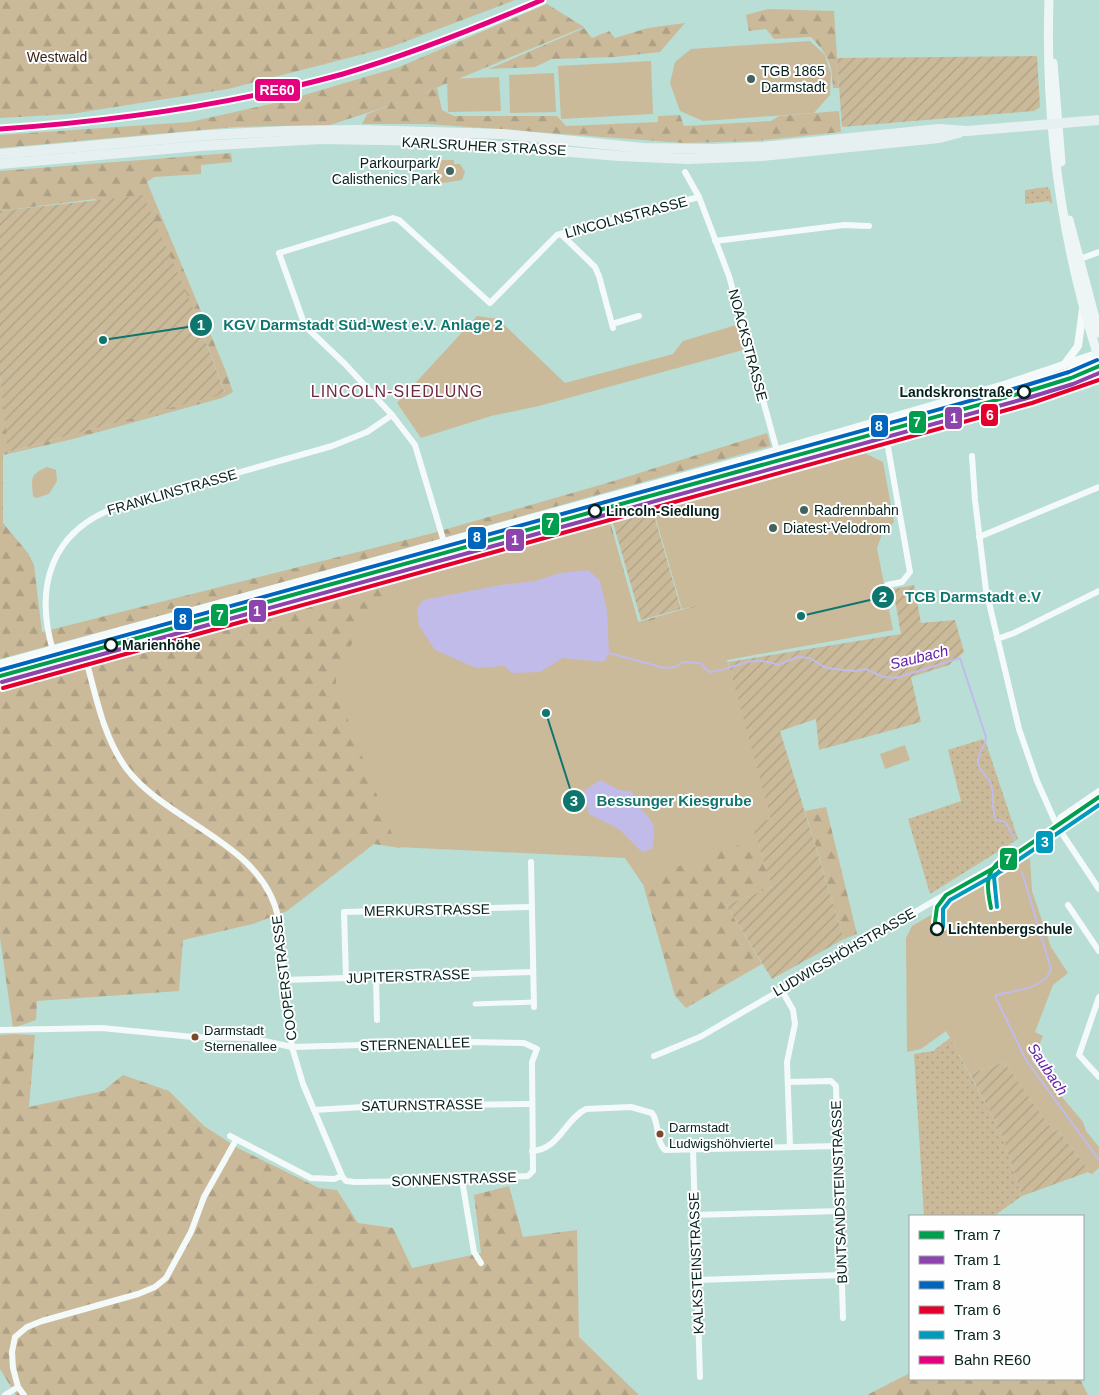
<svg xmlns="http://www.w3.org/2000/svg" width="1099" height="1395" font-family="Helvetica,sans-serif">
<style>
.grass{fill:url(#grass-dots)}
.forest{fill:url(#forest-firs)}
.park{fill:#cbba9a}
.garden{fill:url(#garden-furrows)}
.water{fill:#c1bbea}
.lines{fill:none;stroke-linecap:round;stroke-linejoin:round}
.stream{stroke:#c1bbea;stroke-width:2}
.pedestrian{stroke:#f4faf9;stroke-width:5}
.minor{stroke:#f4faf9;stroke-width:6}
.tertiary{stroke:#f4faf9;stroke-width:8}
.secondary{stroke:#eef5f5;stroke-width:9}
.primary{stroke:#e7f0f1;stroke-width:10}
.tram{stroke:#b6c1bf;stroke-width:1}
.rail-1-casing{stroke:#fefefe;stroke-width:9}
.rail-1{stroke:#e5007d;stroke-width:5}
.tram-1-casing{stroke:#fefefe;stroke-width:8}
.tram-2-casing{stroke:#fefefe;stroke-width:8}
.tram-3-casing{stroke:#fefefe;stroke-width:8}
.tram-4-casing{stroke:#fefefe;stroke-width:8}
.tram-5-casing{stroke:#fefefe;stroke-width:8}
.tram-1{stroke:#009f4e;stroke-width:4}
.tram-2{stroke:#8e44ad;stroke-width:4}
.tram-3{stroke:#0065bd;stroke-width:4}
.tram-4{stroke:#e4002b;stroke-width:4}
.tram-5{stroke:#009bbc;stroke-width:4}
.poi-dot{fill:#43635d;stroke:#fefefe;stroke-width:2}
.stop-dot{fill:#fefefe;stroke:#04211c;stroke-width:2.5}
.bus-dot{fill:#7a4b2a;stroke:#fefefe;stroke-width:2}
.labels{text-anchor:middle;dominant-baseline:central;stroke-width:4;stroke-linejoin:round;paint-order:stroke}
.bus-label{font-size:13px;fill:#04211c;stroke:#fefefe;text-anchor:start}
.park-label{font-size:14px;fill:#392515;stroke:#fefefe}
.poi-label{font-size:14px;fill:#04211c;stroke:#fefefe;text-anchor:start}
.street-label{font-size:14px;fill:#04211c;stroke:#fefefe}
.stop-label{font-size:14px;font-weight:bold;fill:#04211c;stroke:#fefefe;text-anchor:start}
.water-label{font-size:15px;font-style:italic;fill:#6520a9;stroke:#fefefe}
.quarter-label{font-size:16px;letter-spacing:1px;fill:#6e2a42;stroke:#fefefe}
.leader{fill:none;stroke:#0f766e;stroke-width:2}
.callout-dot{fill:#0f766e;stroke:#fefefe;stroke-width:2}
.mark-label{font-size:15px;text-anchor:middle;font-weight:bold;fill:#fff}
.callout-label{font-size:15px;text-anchor:middle;font-weight:bold;fill:#0f766e;stroke:#fefefe;stroke-width:4;stroke-linejoin:round;paint-order:stroke}
.line-badge{stroke:#fefefe;stroke-width:2}
.badge-label{font-size:14px;text-anchor:middle;font-weight:bold;fill:#fff}
</style>
<defs>
<pattern id="grass-dots" width="8" height="8" patternUnits="userSpaceOnUse" patternTransform="scale(1.25)"><rect width="8" height="8" fill="#cbba9a"/><path d="M2 2h.1M6 6h.1" fill="none" stroke="#ada084" stroke-width="1.8" stroke-linecap="round"/></pattern>
<pattern id="forest-firs" width="22" height="20" patternUnits="userSpaceOnUse" patternTransform="scale(1.25)"><rect width="22" height="20" fill="#cbba9a"/><path d="M5 1l3.5 6h-7zM16 11l3.5 6h-7z" fill="#ada084"/></pattern>
<pattern id="garden-furrows" width="10" height="10" patternUnits="userSpaceOnUse" patternTransform="scale(1.25)"><rect width="10" height="10" fill="#cbba9a"/><path d="M-1 1l2-2M0 10L10 0M9 11l2-2" fill="none" stroke="#ada084"/></pattern>
</defs>
<rect width="100%" height="100%" fill="#b8ded6"/>
<!-- grass -->
<g class="grass">
<path d="M1047,187L1050,190L1052,201L1051,204L1049,201L1025,204V190Z"/>
<path d="M983,739L986,743L1018,839L930,894L908,819L961,801L948,750Z"/>
<path d="M950,1038L1001,1132L1022,1196L994,1216H924L914,1054L933,1051Z"/>
</g>
<!-- forest -->
<g class="forest">
<path d="M0,0H515L391,47L228,89L71,114L0,118Z"/>
<path d="M547,4L584,27L407,100L330,125L235,127L0,148V135L190,122L284,101L399,67Z"/>
<path d="M768,9L834,11L839,88H833C832,63 828,55 811,37L774,39L766,29L749,31L746,15Z"/>
<path d="M685,23L660,52L614,57L552,59L535,67L489,69L584,28L592,38L609,31L615,38L648,28Z"/>
<path d="M437,88L442,110L454,116H557L566,126L658,122V116L680,115L684,126L771,121L779,116L839,111L841,132L756,141L684,143L428,124H362L367,114Z"/>
<path d="M231,153L232,162L201,165V174L154,177L147,182L225,369L233,392L222,398L73,439L3,455V523L28,553L34,565L42,632L433,533L607,483L767,433L771,446L344,566L0,659V375L9,452L225,392L193,308L95,199L0,211V171Z"/>
<path d="M609,518L638,622L709,602L752,825L772,887L726,905L762,964L686,1008L675,996L643,884L624,856L403,839L400,848L374,844L287,911L253,924L183,940L179,991L37,1001L36,1020L13,1028L0,938V687L388,581L390,575Z"/>
<path d="M826,807L857,934L844,939L805,811Z"/>
<path d="M13,1034L35,1035L29,1107L103,1091L123,1075L169,1091L204,1126L238,1148L319,1188L337,1190L358,1223L393,1228L412,1268L481,1253L474,1195L509,1186L523,1237L577,1230L579,1337L639,1395H16L0,1369V1035Z"/>
<path d="M910,1373V1379H1080L1088,1395H867Z"/>
</g>
<!-- park -->
<g class="park">
<path d="M810,41L825,55L831,74L830,95L814,113L703,121L680,111L670,83L675,62L691,49Z"/>
<path d="M651,61L653,114L561,119L558,66Z"/>
<path d="M554,73L556,112L510,113L509,75Z"/>
<path d="M499,77L501,111L448,112L447,79Z"/>
<path d="M442,160H454V164H460L465,172L462,180L437,184L436,170Z"/>
<path d="M477,316L498,319L565,383L673,354L683,341L736,325L743,350L539,406L491,416L421,438L397,403Z"/>
<path d="M854,448L883,462L894,522L882,534L877,548L893,630L727,660L780,832L758,838L640,880L625,858L397,847L336,689V677L340,662L396,577V571L606,513L639,624L703,604L682,609L652,505Z"/>
<path d="M47,467L56,470L57,481L49,494L36,498L33,496C32,478 29,475 47,467Z"/>
<path d="M905,745L910,760L885,769L880,754Z"/>
<path d="M1030,858L1032,891L1051,947L1068,973L1053,985L1035,1032L1043,1036L1032,1061L1083,1122L1086,1131L1099,1147V1168L1092,1174L1058,1130L1054,1132L1004,1062L970,1074L946,1031L921,1049L907,1052L906,938L912,926Z"/>
</g>
<!-- garden -->
<g class="garden">
<path d="M1037,56L1040,107L1034,111L842,127L837,58Z"/>
<path d="M143,195L193,308L225,393L8,452L0,375V211Z"/>
<path d="M650,501L681,609L641,620L610,512Z"/>
<path d="M914,585L921,623L955,620L964,652L949,665L911,677L921,722L819,750L816,719L780,731L844,939L772,979L726,905L772,887L752,825L771,819L728,662L901,634L893,589Z"/>
<path d="M1004,1062L1054,1132L1058,1130L1092,1174L1088,1172L1022,1196L1001,1132L970,1074Z"/>
</g>
<!-- water -->
<g class="water">
<path d="M588,570L600,581L607,611L609,653L604,662L563,658L540,672L512,673L504,666L476,668L435,650L419,626L417,609L423,600L501,585L535,581L560,573Z"/>
<path d="M600,780L619,790L633,792V799C649,821 659,818 652,849L642,852L619,829L589,814L584,791Z"/>
</g>
<g class="lines">
<!-- stream -->
<g class="stream">
<path d="M609,653L664,668L676,667L683,662L700,663L709,672C735,670 750,653 778,665L797,657L810,658L826,668L855,671L866,669L883,677L896,678L960,658L986,737C986,746 977,754 978,762C978,771 987,775 990,782C996,794 990,808 996,820L1005,822L1015,839"/>
<path d="M1022,872L1051,969C1044,990 1016,990 996,995V998L1026,1060L1099,1160"/>
</g>
<!-- pedestrian -->
<path class="pedestrian" d="M475,1004L534,1002"/>
<!-- minor -->
<g class="minor">
<path d="M685,172L699,197L729,276L777,451"/>
<path d="M561,234L595,267L599,276L613,328"/>
<path d="M715,241L844,225L869,226"/>
<path d="M1077,260L1099,252"/>
<path d="M612,324L639,316"/>
<path d="M972,456L975,500L986,590L1019,729L1037,781L1057,826L1099,889"/>
<path d="M979,537L1099,487"/>
<path d="M444,542L415,445L392,415L345,364L305,326L279,253L393,218L399,220L490,303L557,235L699,197"/>
<path d="M887,585L902,582L910,572L886,436L1068,386L1091,380L1099,375"/>
<path d="M997,639L1014,633L1099,591"/>
<path d="M53,651C34,586 51,531 117,507L332,446L367,432L392,415"/>
<path d="M1056,823L1061,817L1099,791"/>
<path d="M1057,826L1099,800"/>
<path d="M531,862L534,1007"/>
<path d="M1068,905L1099,951"/>
<path d="M376,977L377,1020"/>
<path d="M346,978L344,912L531,907"/>
<path d="M284,980L533,972"/>
<path d="M781,989L793,1010L795,1024L787,1062L790,1147"/>
<path d="M1099,997L1079,1055L1099,1077"/>
<path d="M0,1030L102,1028L193,1037L250,1038L292,1047L469,1042L524,1043L537,1049L532,1062L533,1171L528,1176L436,1181L355,1182L346,1181L342,1176L303,1084L292,1047L278,917C263,843 167,823 126,768C100,732 94,684 81,642"/>
<path d="M654,1056L700,1037L1006,859L1057,825"/>
<path d="M788,1082L831,1081L836,1086L843,1318"/>
<path d="M314,1110L380,1106L531,1104"/>
<path d="M230,1136L311,1178L334,1179L342,1176"/>
<path d="M693,1150L700,1377"/>
<path d="M532,1151C559,1150 565,1119 586,1109L631,1107L652,1113C660,1124 655,1141 665,1150L838,1146"/>
<path d="M462,1180L474,1252L481,1263"/>
<path d="M695,1215L840,1211"/>
<path d="M697,1280L842,1275"/>
<path d="M5,1395L18,1387"/>
<path d="M24,1395L18,1387L13,1368L12,1352L15,1337L27,1327L42,1321L138,1294L155,1287L166,1278L191,1232L204,1197L236,1140"/>
</g>
<!-- tertiary -->
<g class="tertiary">
<path d="M1064,365L1078,346L1083,309"/>
<path d="M1073,367L1099,363"/>
<path d="M0,664L761,455L1007,384L1099,353"/>
</g>
<!-- secondary -->
<g class="secondary">
<path d="M1049,0C1045,123 1061,242 1099,359"/>
<path d="M1053,63L1061,162"/>
<path d="M1069,220L1099,333"/>
</g>
<!-- primary -->
<g class="primary">
<path d="M0,154L208,135L288,131L357,130L502,134L643,148L713,149L763,147L939,129L967,131L1099,120"/>
<path d="M0,164L199,146L321,139L439,141L619,156L688,159L762,156L939,138L959,133"/>
</g>
<!-- tram -->
<path class="tram" d="M937,929C955,958 996,942 991,908"/>
<defs>
<path id="rail-1" d="M0,129C116,121 231,105 343,74C411,54 477,28 542,0"/>
</defs>
<!-- rail-1 casing -->
<use href="#rail-1" class="rail-1-casing"/>
<!-- rail-1 -->
<use href="#rail-1" class="rail-1"/>
<defs>
<g id="tram-1">
<path d="M0,676L1029,391L1071,378L1099,366"/>
<path d="M991,908C987,889 984,873 1001,860"/>
<path d="M937,929L935,922L937,907L946,895L1001,864L1099,797"/>
</g>
<path id="tram-2" d="M2,682L1031,397L1073,384L1099,373"/>
<path id="tram-3" d="M0,670L1027,385L1069,372L1097,360"/>
<path id="tram-4" d="M3,688L1032,403L1099,380"/>
<g id="tram-5">
<path d="M997,907L994,877L1005,865"/>
<path d="M943,927V909L950,900L1005,869L1099,805"/>
</g>
</defs>
<!-- tram-1 casing -->
<use href="#tram-1" class="tram-1-casing"/>
<!-- tram-2 casing -->
<use href="#tram-2" class="tram-2-casing"/>
<!-- tram-3 casing -->
<use href="#tram-3" class="tram-3-casing"/>
<!-- tram-4 casing -->
<use href="#tram-4" class="tram-4-casing"/>
<!-- tram-5 casing -->
<use href="#tram-5" class="tram-5-casing"/>
<!-- tram-1 -->
<use href="#tram-1" class="tram-1"/>
<!-- tram-2 -->
<use href="#tram-2" class="tram-2"/>
<!-- tram-3 -->
<use href="#tram-3" class="tram-3"/>
<!-- tram-4 -->
<use href="#tram-4" class="tram-4"/>
<!-- tram-5 -->
<use href="#tram-5" class="tram-5"/>
</g>
<!-- markers -->
<g class="poi-dot">
<circle cx="751" cy="79" r="5"/>
<circle cx="450" cy="171" r="5"/>
<circle cx="804" cy="510" r="5"/>
<circle cx="773" cy="528" r="5"/>
</g>
<g class="stop-dot">
<circle cx="1024" cy="392" r="6"/>
<circle cx="595" cy="511" r="6"/>
<circle cx="111" cy="645" r="6"/>
<circle cx="937" cy="929" r="6"/>
</g>
<g class="bus-dot">
<circle cx="195" cy="1037" r="4.5"/>
<circle cx="660" cy="1134" r="4.5"/>
</g>
<g class="labels">
<!-- bus labels -->
<g class="bus-label">
<text x="204" y="1030">Darmstadt<tspan x="204" dy="16">Sternenallee</tspan></text>
<text x="669" y="1127">Darmstadt<tspan x="669" dy="16">Ludwigshöhviertel</tspan></text>
</g>
<!-- park labels -->
<g class="park-label">
<text x="57" y="57">Westwald</text>
</g>
<!-- poi labels -->
<g class="poi-label">
<text x="761" y="71">TGB 1865<tspan x="761" dy="16">Darmstadt</tspan></text>
<text x="440" y="163" text-anchor="end">Parkourpark/<tspan x="440" dy="16">Calisthenics Park</tspan></text>
<text x="814" y="510">Radrennbahn</text>
<text x="783" y="528">Diatest-Velodrom</text>
</g>
<!-- street labels -->
<g class="street-label">
<text transform="translate(484 146) rotate(3)">KARLSRUHER STRASSE</text>
<text transform="translate(626 217) rotate(-15)">LINCOLNSTRASSE</text>
<text transform="translate(748 345) rotate(75)">NOACKSTRASSE</text>
<text transform="translate(172 492) rotate(-16)">FRANKLINSTRASSE</text>
<text transform="translate(427 910) rotate(-1)">MERKURSTRASSE</text>
<text transform="translate(844 952) rotate(-30)">LUDWIGSHÖHSTRASSE</text>
<text transform="translate(408 976) rotate(-2)">JUPITERSTRASSE</text>
<text transform="translate(284 978) rotate(-97)">COOPERSTRASSE</text>
<text transform="translate(415 1044) rotate(-2)">STERNENALLEE</text>
<text transform="translate(422 1105) rotate(-1)">SATURNSTRASSE</text>
<text transform="translate(454 1179) rotate(-2)">SONNENSTRASSE</text>
<text transform="translate(839 1192) rotate(-92)">BUNTSANDSTEINSTRASSE</text>
<text transform="translate(696 1263) rotate(-92)">KALKSTEINSTRASSE</text>
</g>
<!-- stop labels -->
<g class="stop-label">
<text x="1013" y="392" text-anchor="end">Landskronstraße</text>
<text x="606" y="511">Lincoln-Siedlung</text>
<text x="122" y="645">Marienhöhe</text>
<text x="948" y="929">Lichtenbergschule</text>
</g>
<!-- water labels -->
<g class="water-label">
<text transform="translate(919 657) rotate(-14)">Saubach</text>
<text transform="translate(1048 1069) rotate(56)">Saubach</text>
</g>
<!-- quarter labels -->
<g class="quarter-label">
<text x="397" y="391">LINCOLN-SIEDLUNG</text>
</g>
</g>
<!-- callouts -->
<path class="leader" d="M103 340L201 325M801 616L883 597M546 713L574 801"/>
<g class="callout-dot">
<circle cx="103" cy="340" r="5"/>
<circle cx="801" cy="616" r="5"/>
<circle cx="546" cy="713" r="5"/>
<circle cx="201" cy="325" r="12"/>
<circle cx="883" cy="597" r="12"/>
<circle cx="574" cy="801" r="12"/>
</g>
<g class="mark-label">
<text x="201" y="330">1</text>
<text x="883" y="602">2</text>
<text x="574" y="806">3</text>
</g>
<g class="callout-label">
<text x="363" y="330">KGV Darmstadt Süd-West e.V. Anlage 2</text>
<text x="973" y="602">TCB Darmstadt e.V</text>
<text x="674" y="806">Bessunger Kiesgrube</text>
</g>
<g class="line-badge">
<rect x="254" y="78" width="47" height="24" rx="5" fill="#e5007d"/>
<rect x="980" y="403" width="19" height="24" rx="5" fill="#e4002b"/>
<rect x="944" y="406" width="19" height="24" rx="5" fill="#8e44ad"/>
<rect x="908" y="410" width="19" height="24" rx="5" fill="#009f4e"/>
<rect x="870" y="414" width="19" height="24" rx="5" fill="#0065bd"/>
<rect x="541" y="512" width="19" height="24" rx="5" fill="#009f4e"/>
<rect x="467" y="526" width="20" height="24" rx="5" fill="#0065bd"/>
<rect x="505" y="528" width="20" height="24" rx="5" fill="#8e44ad"/>
<rect x="248" y="599" width="19" height="24" rx="5" fill="#8e44ad"/>
<rect x="210" y="603" width="19" height="24" rx="5" fill="#009f4e"/>
<rect x="173" y="607" width="20" height="24" rx="5" fill="#0065bd"/>
<rect x="1035" y="830" width="19" height="24" rx="5" fill="#009bbc"/>
<rect x="999" y="847" width="19" height="24" rx="5" fill="#009f4e"/>
</g>
<g class="badge-label">
<text x="277" y="95">RE60</text>
<text x="990" y="420">6</text>
<text x="954" y="423">1</text>
<text x="917" y="427">7</text>
<text x="879" y="431">8</text>
<text x="550" y="528">7</text>
<text x="477" y="542">8</text>
<text x="515" y="545">1</text>
<text x="257" y="616">1</text>
<text x="220" y="620">7</text>
<text x="183" y="624">8</text>
<text x="1045" y="847">3</text>
<text x="1008" y="864">7</text>
</g>
<!-- legend -->
<rect x="909" y="1215" width="175" height="165" fill="#fefefe" stroke="#9aa6a4"/>
<rect x="919" y="1231" width="25" height="8" fill="#009f4e" stroke="#9aa6a4"/>
<text x="954" y="1240" font-size="15" fill="#04211c">Tram 7</text>
<rect x="919" y="1256" width="25" height="8" fill="#8e44ad" stroke="#9aa6a4"/>
<text x="954" y="1265" font-size="15" fill="#04211c">Tram 1</text>
<rect x="919" y="1281" width="25" height="8" fill="#0065bd" stroke="#9aa6a4"/>
<text x="954" y="1290" font-size="15" fill="#04211c">Tram 8</text>
<rect x="919" y="1306" width="25" height="8" fill="#e4002b" stroke="#9aa6a4"/>
<text x="954" y="1315" font-size="15" fill="#04211c">Tram 6</text>
<rect x="919" y="1331" width="25" height="8" fill="#009bbc" stroke="#9aa6a4"/>
<text x="954" y="1340" font-size="15" fill="#04211c">Tram 3</text>
<rect x="919" y="1356" width="25" height="8" fill="#e5007d" stroke="#9aa6a4"/>
<text x="954" y="1365" font-size="15" fill="#04211c">Bahn RE60</text>
</svg>
